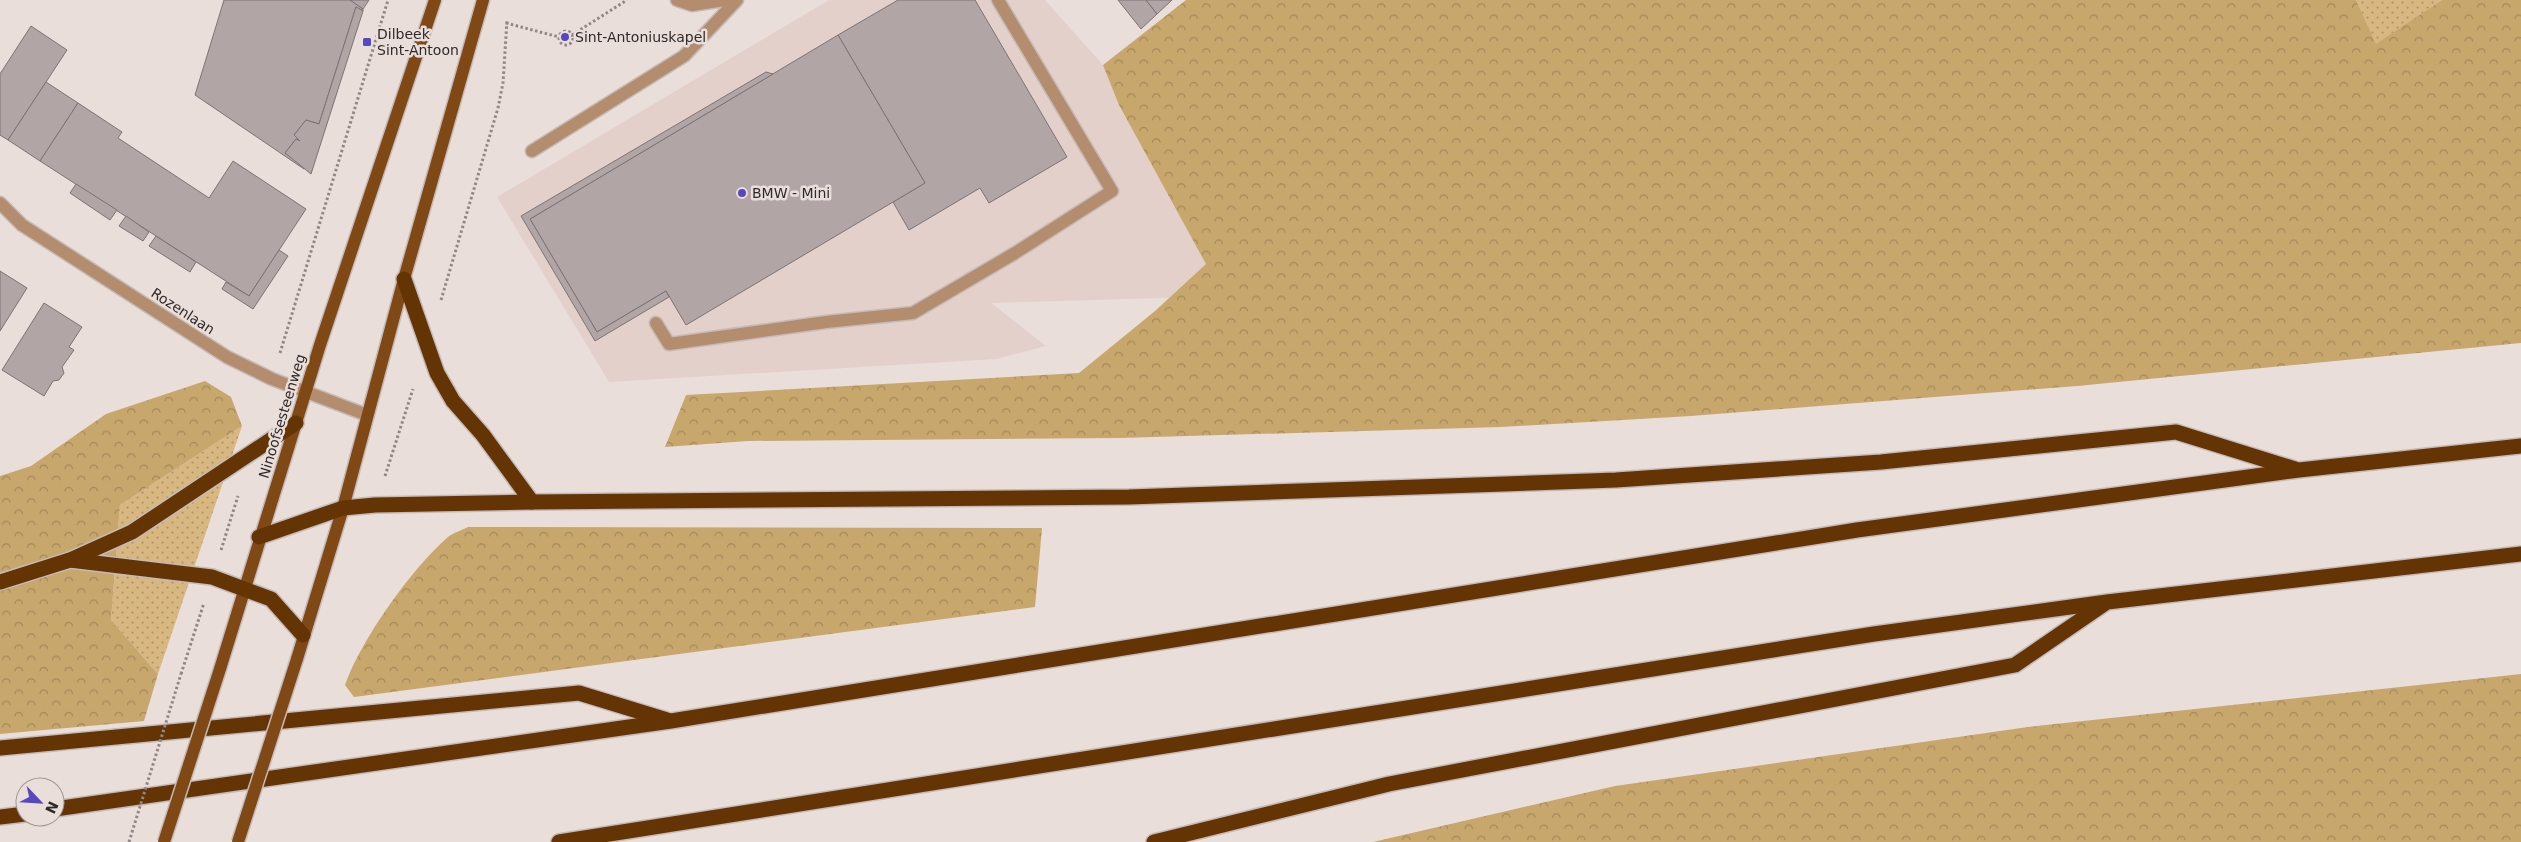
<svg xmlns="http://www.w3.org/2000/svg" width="2521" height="842" font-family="'DejaVu Sans',sans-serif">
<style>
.built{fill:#e3d0ca}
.grass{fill:url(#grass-dots)}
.forest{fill:url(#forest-crowns)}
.building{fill:#b1a5a6;stroke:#7e7374}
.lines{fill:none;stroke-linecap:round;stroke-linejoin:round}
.service-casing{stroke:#c4bab7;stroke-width:15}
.minor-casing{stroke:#c4bab7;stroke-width:15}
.primary-casing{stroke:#c4bab7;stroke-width:15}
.motorway-casing{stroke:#c4bab7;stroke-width:18}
.path{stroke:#908886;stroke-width:3;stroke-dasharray:2.5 2.5;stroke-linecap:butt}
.service{stroke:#b48c6e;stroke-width:12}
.minor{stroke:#b48c6e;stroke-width:12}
.primary{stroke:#804814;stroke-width:12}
.motorway{stroke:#643405;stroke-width:15}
.primary-bridge-casing{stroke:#c4bab7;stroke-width:15;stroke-linecap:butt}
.path-bridge{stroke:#908886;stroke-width:3;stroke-dasharray:2.5 2.5;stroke-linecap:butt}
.primary-bridge{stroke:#804814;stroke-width:12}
.poi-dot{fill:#5947bf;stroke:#eadedb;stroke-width:2}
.labels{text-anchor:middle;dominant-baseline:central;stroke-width:5;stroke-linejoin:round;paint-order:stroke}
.poi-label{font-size:14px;fill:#2e2a29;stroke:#eadedb;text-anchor:start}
.street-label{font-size:14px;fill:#2e2a29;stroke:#eadedb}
</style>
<defs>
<pattern id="grass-dots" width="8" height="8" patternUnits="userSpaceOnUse" patternTransform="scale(1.25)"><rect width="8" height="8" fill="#d8b781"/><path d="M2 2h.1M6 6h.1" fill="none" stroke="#b0956a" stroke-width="1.8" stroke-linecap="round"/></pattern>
<pattern id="forest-crowns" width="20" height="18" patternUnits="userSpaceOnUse" patternTransform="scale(1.25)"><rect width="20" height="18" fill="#c8a76d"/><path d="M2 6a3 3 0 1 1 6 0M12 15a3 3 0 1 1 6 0" fill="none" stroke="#a3885a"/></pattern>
</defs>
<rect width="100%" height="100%" fill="#eadedb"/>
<!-- built -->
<path class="built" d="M829,0H1045L1103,65L1234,296L991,303L1046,346L996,359L609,382L497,197Z"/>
<!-- grass -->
<g class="grass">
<path d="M2356,0H2442L2376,45Z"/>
<path d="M242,426L158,674L111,620L120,505Z"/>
</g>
<!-- forest -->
<g class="forest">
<path d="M1186,0H2356L2376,44L2442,0H2521V343L2077,386L1691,416L1501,427L1120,438L748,441L665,447L686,395L1079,373L1155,311L1206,264L1119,105L1103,65Z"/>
<path d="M205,381L231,397L242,426L120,505L111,620L158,674L144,721L0,734V476L31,466L106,414Z"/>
<path d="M468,527L1042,528L1035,607L354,697L345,685C361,640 411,569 448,537C453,533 462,530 468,527Z"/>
<path d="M2521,674V842H1373L1615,786L2028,727Z"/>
</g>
<!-- building -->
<g class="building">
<path d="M224,0H350L363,9V11L356,7L319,124L306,120L294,135L300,141L296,139L285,153L305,167L304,169L195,95Z"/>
<path d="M350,0H369L363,9Z"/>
<path d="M898,0H975L1067,157L989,203L980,188L909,230L893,202L925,183L838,35Z"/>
<path d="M1118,0H1146L1157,14L1141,29Z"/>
<path d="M1146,0H1172L1157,14Z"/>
<path d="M356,7L363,11L311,174L285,153L296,139L300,141L294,135L306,120L319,124Z"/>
<path d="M31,26L67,50L8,140L0,135V74Z"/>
<path d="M838,35L925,183L686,325L666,291L597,332L530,219Z"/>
<path d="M766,72L773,74L530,219L597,332L666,291L669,297L595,341L521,216Z"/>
<path d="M46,82L78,103L40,161L8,140Z"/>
<path d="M78,103L122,132L118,138L209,198L233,161L306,209L249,296L40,161Z"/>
<path d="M76,184L117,210L110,220L70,193Z"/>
<path d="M126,216L149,232L143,241L119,226Z"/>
<path d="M156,236L196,262L190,272L149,246Z"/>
<path d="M279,250L288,256L253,309L222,289L226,282L249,296Z"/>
<path d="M0,271L27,288L0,331Z"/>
<path d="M44,303L82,327L69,347L74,350L62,367L64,373L59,380L53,381L44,396L2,370Z"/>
</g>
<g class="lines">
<defs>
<path id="service" d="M656,323L669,344L826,322L913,313L1015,253L1112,191L998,0"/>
<g id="minor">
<path d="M677,0L692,5L724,0"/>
<path d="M532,151L684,56L737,0"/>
<path d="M0,203L22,225L227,357L272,379L367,415"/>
</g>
<g id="primary">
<path d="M297,659L343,508L404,279L483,0"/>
<path d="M220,669L320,345L435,0"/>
</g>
<g id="motorway">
<path d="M404,279L437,373L453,401L483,435L532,502"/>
<path d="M259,537L343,508L375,505L532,502L1129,497L1616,480L1881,462L2176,432L2295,469"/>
<path d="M70,560L212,577L271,599L303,635"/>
<path d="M0,582L70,560L132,532L296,423"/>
<path d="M0,748L579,693L667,720"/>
<path d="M55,809L671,721L1857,530L2299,470L2521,446"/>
<path d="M0,817L25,814"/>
<path d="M559,842L1874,634L2107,602L2521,554"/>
<path d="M1154,842L1389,784L2015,665L2104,604"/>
</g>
</defs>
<!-- service casing -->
<use href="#service" class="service-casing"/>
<!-- minor casing -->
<use href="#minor" class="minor-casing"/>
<!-- primary casing -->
<use href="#primary" class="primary-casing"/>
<!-- motorway casing -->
<use href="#motorway" class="motorway-casing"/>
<!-- path -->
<g class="path">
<path d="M506,23L559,37"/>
<circle cx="566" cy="38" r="7"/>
<path d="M572,35L627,0"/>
<path d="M441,300L498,108L503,83L507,20"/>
<path d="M280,353L388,0"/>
<path d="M385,476L413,389"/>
<path d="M221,550L238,496"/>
<path d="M181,674L204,603"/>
</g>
<!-- service -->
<use href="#service" class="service"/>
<!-- minor -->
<use href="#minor" class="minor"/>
<!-- primary -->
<use href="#primary" class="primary"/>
<!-- motorway -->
<use href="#motorway" class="motorway"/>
<defs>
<g id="primary-bridge">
<path d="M164,842L220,669"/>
<path d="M238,842L297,659"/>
</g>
</defs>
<!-- primary-bridge casing -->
<use href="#primary-bridge" class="primary-bridge-casing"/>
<!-- path-bridge -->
<path class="path-bridge" d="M129,842L181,674"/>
<!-- primary-bridge -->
<use href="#primary-bridge" class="primary-bridge"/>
</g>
<!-- markers -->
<g class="poi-dot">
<circle cx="565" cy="37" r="5"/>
<rect x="362" y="37" width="10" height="10" rx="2.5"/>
<circle cx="742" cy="193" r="5"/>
</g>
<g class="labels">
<!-- poi labels -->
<g class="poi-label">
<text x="377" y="34">Dilbeek<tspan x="377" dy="16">Sint-Antoon</tspan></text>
<text x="575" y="37">Sint-Antoniuskapel</text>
<text x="752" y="193">BMW - Mini</text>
</g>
<!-- street labels -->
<g class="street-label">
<text transform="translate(183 311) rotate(33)">Rozenlaan</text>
<text transform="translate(282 416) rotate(-73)">Ninoofsesteenweg</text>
</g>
</g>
<!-- north arrow -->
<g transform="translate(40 802) rotate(115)"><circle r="24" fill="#eadedb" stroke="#9f9694"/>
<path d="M0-4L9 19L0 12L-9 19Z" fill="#5947bf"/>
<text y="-8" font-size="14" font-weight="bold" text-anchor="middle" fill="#2e2a29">N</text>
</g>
</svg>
